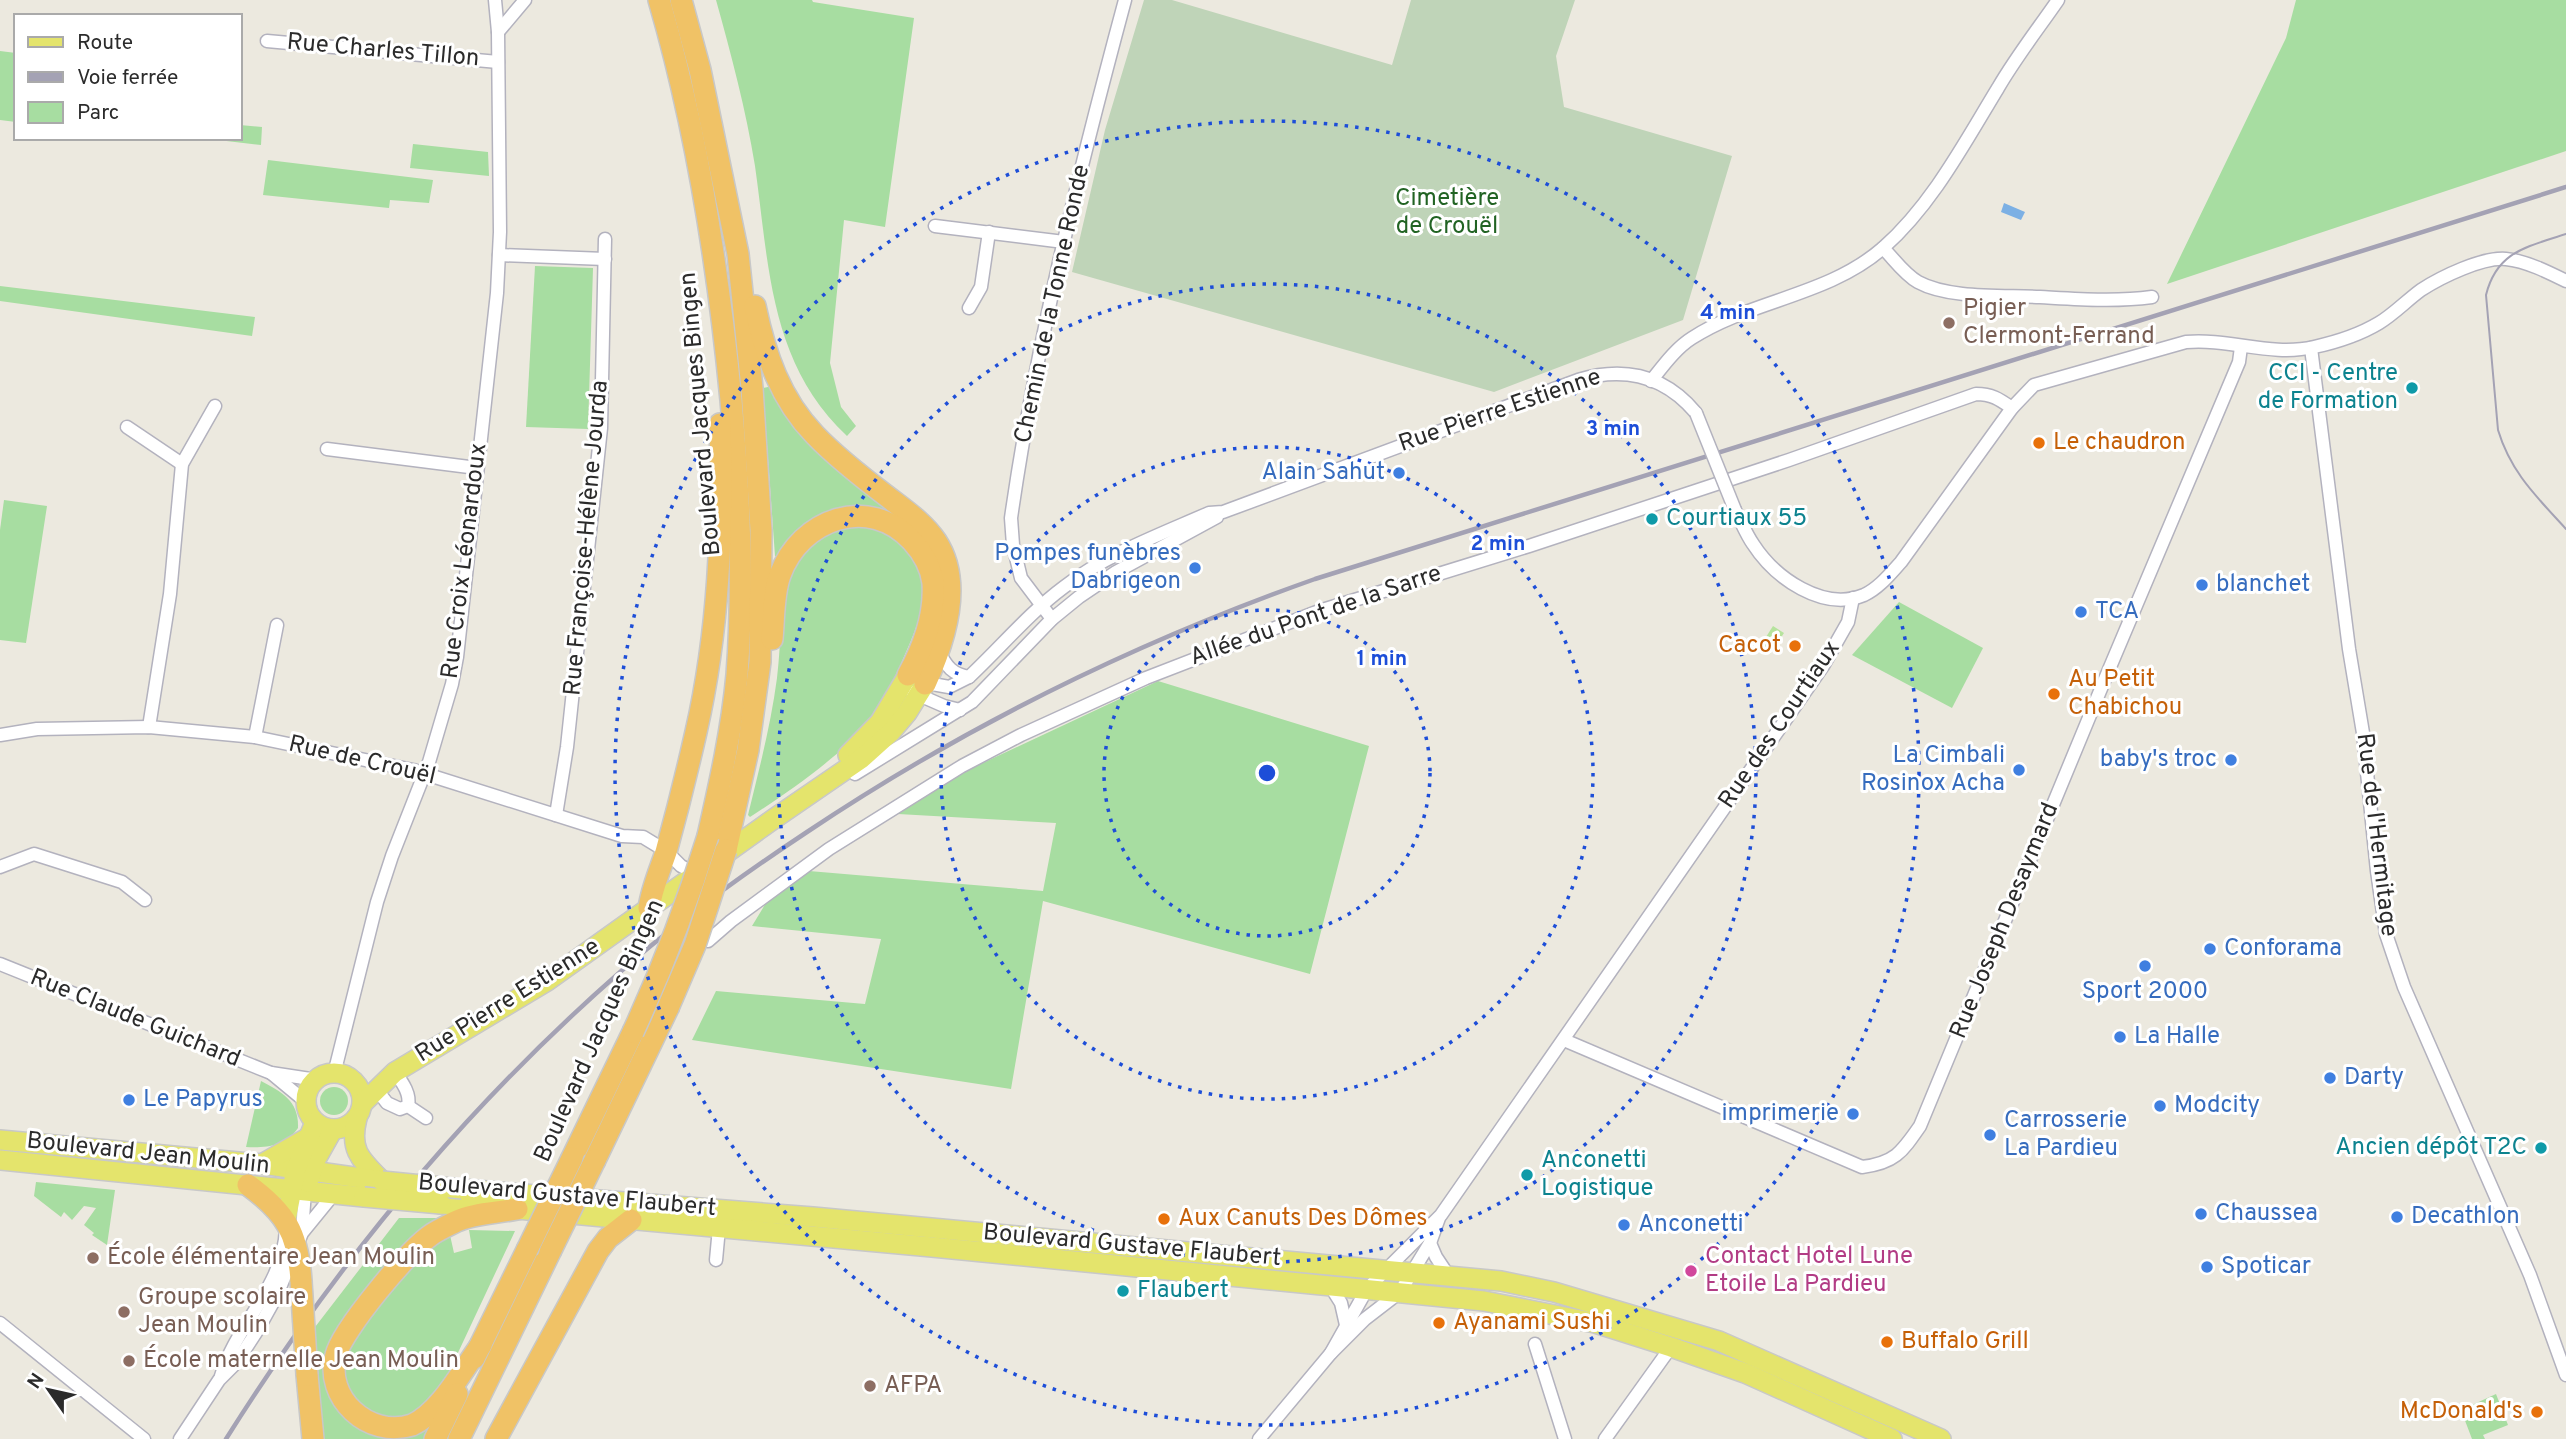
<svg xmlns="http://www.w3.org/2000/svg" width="2566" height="1439" font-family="Overpass,sans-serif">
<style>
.green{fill:#a7dda1}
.cemetery{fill:#bfd4b8}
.pitch{fill:#b6e39d}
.water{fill:#7cb0e4}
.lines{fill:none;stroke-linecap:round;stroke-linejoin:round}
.street-casing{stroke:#b3b2be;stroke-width:15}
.primary-casing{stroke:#c8c8c8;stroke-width:22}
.highway-casing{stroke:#c8c8c8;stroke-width:24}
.street{stroke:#fff;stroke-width:12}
.primary{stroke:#e4e46c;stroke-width:19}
.highway{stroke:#f0c266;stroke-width:21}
.tram{stroke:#a4a2b4;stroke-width:2}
.rail{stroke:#a4a2b4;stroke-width:4.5}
.street-bridge-casing{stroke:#b3b2be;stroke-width:15;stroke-linecap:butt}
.primary-bridge-casing{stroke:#c8c8c8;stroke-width:22;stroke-linecap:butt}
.highway-bridge-casing{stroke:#c8c8c8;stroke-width:24;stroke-linecap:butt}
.street-bridge{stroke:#fff;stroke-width:12}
.primary-bridge{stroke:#e4e46c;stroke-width:19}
.highway-bridge{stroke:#f0c266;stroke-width:21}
.ring{fill:none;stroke:#1d4ed8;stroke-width:3.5;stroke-dasharray:3.5 7}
.education-dot{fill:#8d6e63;stroke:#fff;stroke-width:2.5}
.culture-dot{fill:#0f9aa8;stroke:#fff;stroke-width:2.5}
.food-dot{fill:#e8710a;stroke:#fff;stroke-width:2.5}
.shop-dot{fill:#3f7fe0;stroke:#fff;stroke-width:2.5}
.hotel-dot{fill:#d1479c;stroke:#fff;stroke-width:2.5}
.labels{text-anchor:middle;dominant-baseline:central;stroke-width:6;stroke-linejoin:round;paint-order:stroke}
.street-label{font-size:24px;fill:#2b2b2b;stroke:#fff}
.park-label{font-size:24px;fill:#216323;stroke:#fff}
.education-label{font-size:24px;fill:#785e54;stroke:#fff;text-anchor:start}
.culture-label{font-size:24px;fill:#0d838f;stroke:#fff;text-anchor:start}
.food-label{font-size:24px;fill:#c56008;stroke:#fff;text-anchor:start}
.shop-label{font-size:24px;fill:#366cbe;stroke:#fff;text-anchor:start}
.hotel-label{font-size:24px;fill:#b23c85;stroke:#fff;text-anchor:start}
.centre{fill:#1d4ed8;stroke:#fff;stroke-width:3.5}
.ring-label{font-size:21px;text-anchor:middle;font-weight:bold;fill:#1d4ed8;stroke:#fff;stroke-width:6;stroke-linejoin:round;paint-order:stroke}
</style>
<rect width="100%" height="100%" fill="#ece9df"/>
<!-- green -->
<g class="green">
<path d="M716,0H812L813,2L914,18L885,227L844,220L830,363L841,407L856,426L847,436C769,363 769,264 755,166C746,110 731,54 716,0Z"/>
<path d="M2296,0H2566V151L2167,284L2286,38Z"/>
<path d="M0,51L16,53V122L0,120Z"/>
<path d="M240,125L262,127L261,145L218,140V138H240Z"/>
<path d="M413,144L488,152L489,176L410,168Z"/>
<path d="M268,160L433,180L429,203L390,200L389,208L263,195Z"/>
<path d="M535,266L593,268L588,429L526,427Z"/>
<path d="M0,286L255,317L252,336L0,301Z"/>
<path d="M773,386L905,517L901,522L873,510L778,557L775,556L763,388Z"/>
<path d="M4,500L47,506L26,643L0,640V530Z"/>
<path d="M864,524C872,527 882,528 889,532C943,563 923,615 903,659C893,681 882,706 867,724C838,758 787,793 750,817L748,815C759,770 771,724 777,678C782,641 779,587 799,556C815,531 837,529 864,524Z"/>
<path d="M1899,602L1983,648L1952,708L1852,655Z"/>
<path d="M1158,681L1369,746L1310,974L1043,901L1011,1089L692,1040L716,991L865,1004L881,939L752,926L769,898L809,871L1043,891L1056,823L898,814L957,775Z"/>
<path d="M261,1081C282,1092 299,1101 298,1128C286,1146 267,1148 246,1147Z"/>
<circle cx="334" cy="1101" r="14"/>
<path d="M36,1182L115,1190L107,1245L92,1235L94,1233L84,1225L96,1208L84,1206L72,1220L64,1212L61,1217L34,1196Z"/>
<path d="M399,1218H442L328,1354L376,1435L398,1438L432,1426L425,1439H319L312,1331Z"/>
<path d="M469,1230L515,1231L441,1389L420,1411L402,1418L369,1415L344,1389L343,1366L357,1330L429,1245L450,1235L454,1253L472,1248Z"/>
<path d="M2496,1394L2508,1425L2483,1435L2485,1439H2472L2461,1410Z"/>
</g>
<!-- cemetery -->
<path class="cemetery" d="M1144,0H1172L1392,65L1411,0H1575L1556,56L1564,107L1732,156L1683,320L1494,392L1072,272L1105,130Z"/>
<!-- pitch -->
<path class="pitch" d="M1773,626L1784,633L1770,654L1759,648Z"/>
<!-- water -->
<path class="water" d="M2004,203L2025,212L2021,220L2001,212Z"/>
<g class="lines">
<defs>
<g id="street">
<path d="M498,32L525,0"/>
<path d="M267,41L498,62"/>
<path d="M935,226L1064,242"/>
<path d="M1883,248C1894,259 1904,274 1918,282C1949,299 2004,295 2040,297C2077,299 2115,302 2152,297"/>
<path d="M499,255L605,259"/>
<path d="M969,308L981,287L989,232"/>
<path d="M2311,348L2349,649L2363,733L2377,871L2386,934L2404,987L2530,1275L2566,1375"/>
<path d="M1651,381C1663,366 1676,348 1692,338C1751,300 1828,296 1883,248C1932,205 1965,142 1998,88C2016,57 2038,29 2058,0"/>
<path d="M127,427L182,464"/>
<path d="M327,449L477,468"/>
<path d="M1735,510C1741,521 1746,534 1753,544C1775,578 1823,612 1864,595C1879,588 1890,574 1901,562L2012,408L2034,385L2186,342C2229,338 2271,357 2314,347C2337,342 2359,335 2379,323C2394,314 2406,301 2421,290C2441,277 2482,257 2506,259C2526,261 2548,272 2566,281"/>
<path d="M1052,619L1021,578L1013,545L1011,518C1036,343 1079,171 1125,0"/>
<path d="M939,652C947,667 952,674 969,677C1001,647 1029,613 1064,587C1107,554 1159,535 1209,513L1223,512L1578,380C1625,366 1665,376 1696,413"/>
<path d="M921,682L949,687L969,677"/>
<path d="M912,692L944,706L960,710"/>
<path d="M149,727L170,594L182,464L215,406"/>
<path d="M0,735L37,729L149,727L255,737L413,770L622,836L643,837L666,851L681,866L687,869L702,868"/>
<path d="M255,737L277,625"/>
<path d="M855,774L972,702L1052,619L1079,597L1116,572L1217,517"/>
<path d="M556,815L567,747L601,428L605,239"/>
<path d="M0,867L34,854L122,882L145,900"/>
<path d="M708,941L731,921L829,849L962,766L1021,735L1146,678L1319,611L1529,546L1789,460L1976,394C1992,394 1999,399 2012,408"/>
<path d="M0,964L271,1073L317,1080"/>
<path d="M1564,1040L1862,1167C1895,1163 1902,1152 1920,1126L2105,679L2239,362L2241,347"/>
<path d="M395,1072C402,1082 411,1094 408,1106"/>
<path d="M271,1073L306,1102"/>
<path d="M334,1074L377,902L392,856L429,762L452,684L457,657L497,293L500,232L498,32L495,0"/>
<path d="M377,1090L387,1103L400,1109L408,1106L426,1118"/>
<path d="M302,1232L305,1191"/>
<path d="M1430,1243L1436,1257L1448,1275"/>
<path d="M716,1260L719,1228"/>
<path d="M1329,1284L1341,1303L1346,1325"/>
<path d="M0,1323L144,1439"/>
<path d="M1535,1344L1565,1439"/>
<path d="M1331,1353L1367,1289L1441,1215L1823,666L1848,622L1853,598"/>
<path d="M221,1376C236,1324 284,1287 286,1228"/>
<path d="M180,1439L219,1380L236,1363L257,1331L277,1295L302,1233L333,1195"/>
<path d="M1259,1439L1331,1353L1365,1319L1400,1292L1430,1243L1439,1218"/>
<path d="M1605,1439L1671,1347"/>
</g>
<g id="primary">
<path d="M848,755L880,722L908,675"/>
<circle cx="334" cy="1101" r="28"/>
<path d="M362,1104L395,1072L547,981L775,818L861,759L891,732L907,713L925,684"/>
<path d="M357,1118C349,1150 360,1159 382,1181"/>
<path d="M0,1140L262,1164L382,1181"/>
<path d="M0,1160L364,1197"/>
<path d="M262,1164L309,1137"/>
<path d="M308,1182L315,1161L333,1129"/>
<path d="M462,1189L813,1217L1501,1281L1554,1292L1719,1341L1941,1439"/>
<path d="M441,1204L517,1209L932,1247L1484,1301L1595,1323L1671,1347L1745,1373L1892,1439"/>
<path d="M286,1220L296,1169L315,1122"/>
</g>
<g id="highway">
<path d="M659,0C697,130 718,265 731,400C739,492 744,583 737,675C732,729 720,783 708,836"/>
<path d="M681,0L700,70L738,254L752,388L761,530L760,662L748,750L726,850"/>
<path d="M755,306C765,354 780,399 815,435C837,458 863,478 888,497C905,510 924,523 936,541C964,583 944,643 925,684"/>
<path d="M772,639C774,619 773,594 780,575C800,519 869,494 912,541C922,552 931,567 933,583C935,615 923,648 908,675"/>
<path d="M649,908C652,888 660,870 666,852C677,812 687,772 696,732C719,631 723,527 720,424"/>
<path d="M572,1158L633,1032"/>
<path d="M595,1160L668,1008"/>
<path d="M248,1185C286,1213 298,1233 301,1281"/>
<path d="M481,1345C463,1369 440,1413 412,1425C368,1439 324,1397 336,1355C342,1330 409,1250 431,1235C438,1230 447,1226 455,1222C472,1213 497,1213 517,1209"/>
<path d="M474,1358L527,1250"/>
<path d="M307,1375L313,1439"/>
<path d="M435,1439L457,1394"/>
<path d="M459,1439L550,1252"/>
<path d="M496,1439L598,1251L608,1238L631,1220"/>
</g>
</defs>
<!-- street casing -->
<use href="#street" class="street-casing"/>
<!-- primary casing -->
<use href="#primary" class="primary-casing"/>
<!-- highway casing -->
<use href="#highway" class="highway-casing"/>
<!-- street -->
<use href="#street" class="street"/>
<!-- primary -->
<use href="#primary" class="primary"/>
<!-- highway -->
<use href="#highway" class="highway"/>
<!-- tram -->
<path class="tram" d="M2566,234C2527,247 2497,251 2486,295L2498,430C2511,473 2537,497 2566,529"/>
<!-- rail -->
<path class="rail" d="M226,1439C336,1264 464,1109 619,973C678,921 742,875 807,832C967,725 1134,643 1315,579L2566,187"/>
<defs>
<path id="street-bridge" d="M1696,413L1735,510"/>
<g id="primary-bridge">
<path d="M382,1181L462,1189"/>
<path d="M364,1197L441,1204"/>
</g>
<g id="highway-bridge">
<path d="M668,1008L695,945L726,850"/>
<path d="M633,1032C663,967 687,904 708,836"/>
<path d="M527,1250L572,1158"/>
<path d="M550,1252L595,1160"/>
<path d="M301,1281L307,1375"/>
</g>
</defs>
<!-- street-bridge casing -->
<use href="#street-bridge" class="street-bridge-casing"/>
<!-- primary-bridge casing -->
<use href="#primary-bridge" class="primary-bridge-casing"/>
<!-- highway-bridge casing -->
<use href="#highway-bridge" class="highway-bridge-casing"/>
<!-- street-bridge -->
<use href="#street-bridge" class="street-bridge"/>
<!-- primary-bridge -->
<use href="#primary-bridge" class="primary-bridge"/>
<!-- highway-bridge -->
<use href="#highway-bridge" class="highway-bridge"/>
</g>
<!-- distance rings -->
<g class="ring">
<circle cx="1267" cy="773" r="163"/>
<circle cx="1267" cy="773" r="326"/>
<circle cx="1267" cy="773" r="489"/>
<circle cx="1267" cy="773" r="652"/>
</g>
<!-- markers -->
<g class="education-dot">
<circle cx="1949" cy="323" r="7"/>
<circle cx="93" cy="1258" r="7"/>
<circle cx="124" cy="1312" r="7"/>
<circle cx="129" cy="1361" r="7"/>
<circle cx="870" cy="1386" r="7"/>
</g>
<g class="culture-dot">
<circle cx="2412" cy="388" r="7"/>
<circle cx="1652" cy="519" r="7"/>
<circle cx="2541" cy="1148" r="7"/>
<circle cx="1527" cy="1175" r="7"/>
<circle cx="1123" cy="1291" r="7"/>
</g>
<g class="food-dot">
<circle cx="2039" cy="443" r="7"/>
<circle cx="1795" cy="646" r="7"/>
<circle cx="2054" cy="694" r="7"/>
<circle cx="1164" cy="1219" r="7"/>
<circle cx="1439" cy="1323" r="7"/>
<circle cx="1887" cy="1342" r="7"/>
<circle cx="2537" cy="1412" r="7"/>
</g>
<g class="shop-dot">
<circle cx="1399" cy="473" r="7"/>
<circle cx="1195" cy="568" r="7"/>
<circle cx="2202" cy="585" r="7"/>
<circle cx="2081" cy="612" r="7"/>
<circle cx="2231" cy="760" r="7"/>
<circle cx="2019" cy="770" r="7"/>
<circle cx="2210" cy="949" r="7"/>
<circle cx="2145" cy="966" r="7"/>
<circle cx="2120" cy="1037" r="7"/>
<circle cx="2330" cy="1078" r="7"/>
<circle cx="129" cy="1100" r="7"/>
<circle cx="2160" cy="1106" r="7"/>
<circle cx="1853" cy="1114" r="7"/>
<circle cx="1990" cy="1135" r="7"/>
<circle cx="2201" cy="1214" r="7"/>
<circle cx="2397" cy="1217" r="7"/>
<circle cx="1624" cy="1225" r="7"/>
<circle cx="2207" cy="1267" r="7"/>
</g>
<circle class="hotel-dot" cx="1691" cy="1271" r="7"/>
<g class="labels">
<!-- street labels -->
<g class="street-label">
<text transform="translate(383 51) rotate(5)">Rue Charles Tillon</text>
<text transform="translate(1053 304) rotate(-78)">Chemin de la Tonne Ronde</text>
<text transform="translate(1500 411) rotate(-19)">Rue Pierre Estienne</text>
<text transform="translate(701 414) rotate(-95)">Boulevard Jacques Bingen</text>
<text transform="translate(587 538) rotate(-85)">Rue Françoise-Hélène Jourda</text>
<text transform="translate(465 561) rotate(-83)">Rue Croix Léonardoux</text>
<text transform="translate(1316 616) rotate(-19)">Allée du Pont de la Sarre</text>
<text transform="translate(1780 725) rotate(-56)">Rue des Courtiaux</text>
<text transform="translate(362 761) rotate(13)">Rue de Crouël</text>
<text transform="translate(2376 835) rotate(83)">Rue de l'Hermitage</text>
<text transform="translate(2005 921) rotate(-68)">Rue Joseph Desaymard</text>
<text transform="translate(508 1001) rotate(-32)">Rue Pierre Estienne</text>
<text transform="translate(135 1019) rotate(22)">Rue Claude Guichard</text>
<text transform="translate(600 1031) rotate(-66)">Boulevard Jacques Bingen</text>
<text transform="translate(148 1154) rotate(6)">Boulevard Jean Moulin</text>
<text transform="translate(567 1196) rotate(5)">Boulevard Gustave Flaubert</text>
<text transform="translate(1132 1246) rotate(5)">Boulevard Gustave Flaubert</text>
</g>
<!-- park labels -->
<g class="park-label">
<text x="1447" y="199">Cimetière<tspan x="1447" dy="28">de Crouël</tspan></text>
</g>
<!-- education labels -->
<g class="education-label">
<text x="1963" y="309">Pigier<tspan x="1963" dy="28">Clermont-Ferrand</tspan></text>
<text x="107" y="1258">École élémentaire Jean Moulin</text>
<text x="138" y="1298">Groupe scolaire<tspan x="138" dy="28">Jean Moulin</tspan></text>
<text x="143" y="1361">École maternelle Jean Moulin</text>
<text x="884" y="1386">AFPA</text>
</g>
<!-- culture labels -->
<g class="culture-label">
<text x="2398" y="374" text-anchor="end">CCI - Centre<tspan x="2398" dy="28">de Formation</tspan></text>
<text x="1666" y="519">Courtiaux 55</text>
<text x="2527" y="1148" text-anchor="end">Ancien dépôt T2C</text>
<text x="1541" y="1161">Anconetti<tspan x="1541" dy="28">Logistique</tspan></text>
<text x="1137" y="1291">Flaubert</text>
</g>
<!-- food labels -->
<g class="food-label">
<text x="2053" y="443">Le chaudron</text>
<text x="1781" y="646" text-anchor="end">Cacot</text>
<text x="2068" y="680">Au Petit<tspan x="2068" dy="28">Chabichou</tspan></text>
<text x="1178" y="1219">Aux Canuts Des Dômes</text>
<text x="1453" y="1323">Ayanami Sushi</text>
<text x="1901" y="1342">Buffalo Grill</text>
<text x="2523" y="1412" text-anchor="end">McDonald's</text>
</g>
<!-- shop labels -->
<g class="shop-label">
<text x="1385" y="473" text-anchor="end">Alain Sahut</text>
<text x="1181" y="554" text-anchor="end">Pompes funèbres<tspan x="1181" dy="28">Dabrigeon</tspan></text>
<text x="2216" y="585">blanchet</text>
<text x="2095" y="612">TCA</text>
<text x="2005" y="756" text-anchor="end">La Cimbali<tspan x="2005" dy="28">Rosinox Acha</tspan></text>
<text x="2217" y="760" text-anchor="end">baby's troc</text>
<text x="2224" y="949">Conforama</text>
<text x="2145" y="992" text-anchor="middle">Sport 2000</text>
<text x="2134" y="1037">La Halle</text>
<text x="2344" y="1078">Darty</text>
<text x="143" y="1100">Le Papyrus</text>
<text x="2174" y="1106">Modcity</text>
<text x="1839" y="1114" text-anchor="end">imprimerie</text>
<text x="2004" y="1121">Carrosserie<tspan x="2004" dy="28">La Pardieu</tspan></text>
<text x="2215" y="1214">Chaussea</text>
<text x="2411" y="1217">Decathlon</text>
<text x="1638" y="1225">Anconetti</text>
<text x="2221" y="1267">Spoticar</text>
</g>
<!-- hotel labels -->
<g class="hotel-label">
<text x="1705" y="1257">Contact Hotel Lune<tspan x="1705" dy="28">Etoile La Pardieu</tspan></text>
</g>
</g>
<circle cx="1267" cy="773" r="10" class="centre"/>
<g class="ring-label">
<text x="1728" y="319">4 min</text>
<text x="1613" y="435">3 min</text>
<text x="1498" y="550">2 min</text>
<text x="1382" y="665">1 min</text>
</g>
<!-- legend -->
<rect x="14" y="14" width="228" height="126" fill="#ffffff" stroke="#aaaaaa" stroke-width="2"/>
<rect x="28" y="37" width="35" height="10" fill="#e4e46c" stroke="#aaaaaa" stroke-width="2"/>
<text x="77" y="49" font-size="21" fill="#2b2b2b">Route</text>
<rect x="28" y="72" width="35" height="10" fill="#a4a2b4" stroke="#aaaaaa" stroke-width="2"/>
<text x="77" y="84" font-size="21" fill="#2b2b2b">Voie ferrée</text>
<rect x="28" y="102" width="35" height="21" fill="#a7dda1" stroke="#aaaaaa" stroke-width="2"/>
<text x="77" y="119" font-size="21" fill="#2b2b2b">Parc</text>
<!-- north arrow -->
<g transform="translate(49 1390) rotate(304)" stroke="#ffffff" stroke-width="5" paint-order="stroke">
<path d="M0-5L12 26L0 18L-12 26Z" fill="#2b2b2b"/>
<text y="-10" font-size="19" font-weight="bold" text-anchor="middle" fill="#2b2b2b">N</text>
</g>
</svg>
